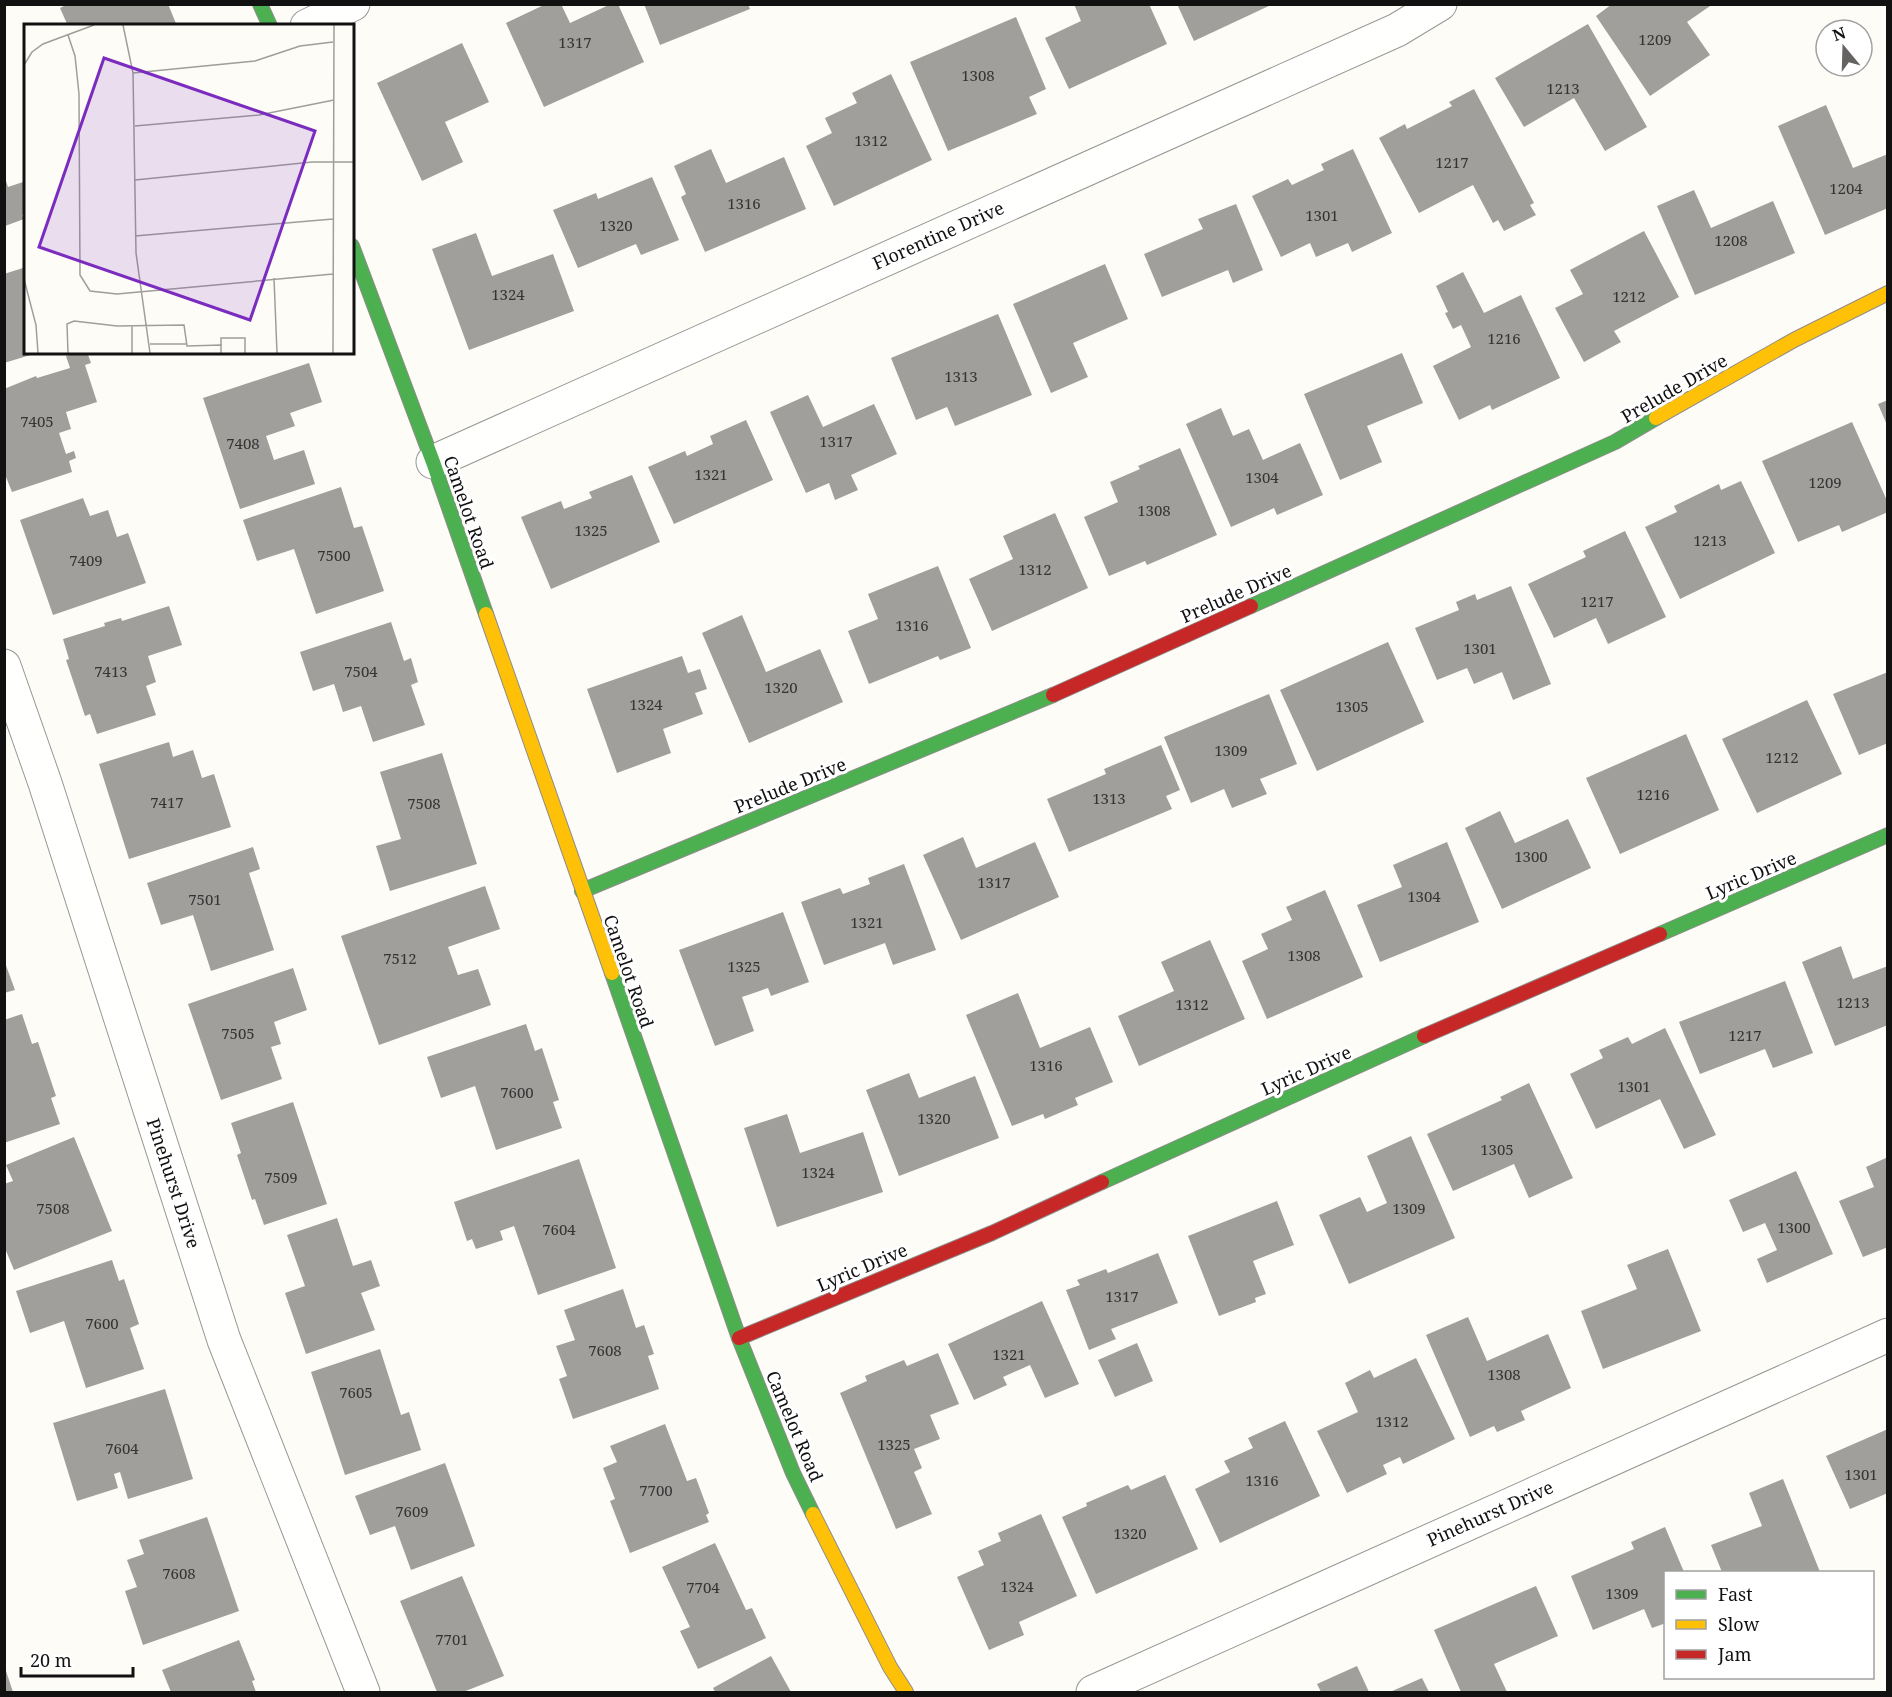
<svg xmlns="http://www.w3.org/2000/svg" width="1892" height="1697" font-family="'Noto Serif',serif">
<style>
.building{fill:#a19f9c}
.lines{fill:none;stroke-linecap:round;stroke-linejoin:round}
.street-casing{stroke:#979795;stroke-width:35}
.fast-casing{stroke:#8e8d8b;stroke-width:16}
.slow-casing{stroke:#8e8d8b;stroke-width:16}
.jam-casing{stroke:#8e8d8b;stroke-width:16}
.street{stroke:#fffffe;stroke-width:33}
.fast{stroke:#4caf50;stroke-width:14}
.slow{stroke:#ffc107;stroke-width:14}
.jam{stroke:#c62828;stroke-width:14}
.labels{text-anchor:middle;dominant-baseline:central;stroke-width:6;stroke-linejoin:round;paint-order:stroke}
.number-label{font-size:15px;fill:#353434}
.street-label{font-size:18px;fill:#111;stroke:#fff}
.inset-road{fill:none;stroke:#9f9e9b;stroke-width:1.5}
.view{fill:#7b2cbf;fill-opacity:0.15;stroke:#7b2cbf;stroke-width:3}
.inset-edge{fill:none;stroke:#111;stroke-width:3}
</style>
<rect width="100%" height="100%" fill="#fdfcf7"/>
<!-- building -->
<g class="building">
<path d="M68,4H168L177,26H68L60,8Z"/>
<path d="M546,4H561L570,23L611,4H618L644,62L544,107L506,23Z"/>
<path d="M644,4H748L750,9L660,45Z"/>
<path d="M1074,4H1149L1167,44L1069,89L1045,38L1081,21Z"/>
<path d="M1177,4H1273L1194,41Z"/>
<path d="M1612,4H1713L1687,22L1710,55L1650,96L1596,16Z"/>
<path d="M1016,17L1046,89L1029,97L1037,114L948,151L910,62Z"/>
<path d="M1588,24L1647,127L1605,151L1574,98L1524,127L1495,78Z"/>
<path d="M462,43L489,102L445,122L463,162L422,181L377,83Z"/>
<path d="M891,74L932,160L834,206L806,146L832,133L825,118L857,103L852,93Z"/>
<path d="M1474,89L1534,203L1530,205L1536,215L1504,231L1498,220L1493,223L1473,185L1419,213L1379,138L1405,124L1407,129L1452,106L1449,102Z"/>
<path d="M1826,105L1853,168L1888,154V208L1825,235L1778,126Z"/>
<path d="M711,149L726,183L784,157L806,209L705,252L681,197L686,194L674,166Z"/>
<path d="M1353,149L1392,233L1352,252L1348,243L1316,257L1310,243L1281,257L1252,196L1288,179L1292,185L1324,170L1321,164Z"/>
<path d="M652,177L679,240L641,255L636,244L578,268L553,210L596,193L598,199Z"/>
<path d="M5,178L8,187L26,181V213L22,215L24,219L5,226Z"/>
<path d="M1694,190L1711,228L1773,201L1795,253L1695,295L1657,206Z"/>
<path d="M1236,204L1263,270L1233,283L1228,270L1162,297L1144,254L1203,229L1198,219Z"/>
<path d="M1644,231L1679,297L1614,331L1621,342L1584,362L1555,308L1583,294L1570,270Z"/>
<path d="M476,233L492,276L553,254L574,311L469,350L432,249Z"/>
<path d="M1105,264L1128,319L1073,343L1088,377L1051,393L1013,304Z"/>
<path d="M26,267V352L37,353L4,363V274Z"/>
<path d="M1463,272L1484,313L1521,295L1560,378L1492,410L1490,405L1459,420L1433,366L1471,347L1461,325L1453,329L1445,313L1448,312L1436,286Z"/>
<path d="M998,314L1032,395L955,426L947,407L916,420L891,358Z"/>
<path d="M76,352H87L91,363L85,365L97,402L66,412L71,429L59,433L66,454L74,451L76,458L69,461L72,472L12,492L4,472V389L36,376L37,378L70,368L66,356Z"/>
<path d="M1402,353L1423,403L1367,426L1382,462L1340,480L1304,394Z"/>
<path d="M309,363L322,402L290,413L295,426L266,436L274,460L304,450L315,484L240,509L203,398Z"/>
<path d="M808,395L823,427L874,404L897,454L851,475L858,490L835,500L829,483L806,493L770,412Z"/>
<path d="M1888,400V425H1887L1878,404Z"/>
<path d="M1221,408L1233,436L1249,429L1263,460L1300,443L1323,495L1277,515L1274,508L1231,527L1186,424Z"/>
<path d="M746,420L773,480L674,524L648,467L685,451L687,456L713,444L710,436Z"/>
<path d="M1852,422L1888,503V512L1842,532L1839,525L1798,542L1762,461Z"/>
<path d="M1180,448L1217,535L1147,565L1145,561L1109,576L1084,517L1118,502L1110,482L1140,469L1138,466Z"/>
<path d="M632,475L660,542L551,589L521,517L561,501L564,509L592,498L589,492Z"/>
<path d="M1741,481L1775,553L1680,599L1645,527L1677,512L1674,506L1719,484L1721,490Z"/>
<path d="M341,487L354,528L362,526L384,591L316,614L294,549L257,561L243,520Z"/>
<path d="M83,498L90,516L108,510L117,537L128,533L146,583L53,615L20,520Z"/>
<path d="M1055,513L1088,588L992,631L969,579L1013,559L1003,536Z"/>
<path d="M1625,531L1666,617L1608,644L1596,618L1554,638L1528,584L1586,557L1583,551Z"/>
<path d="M938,566L971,648L940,660L938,656L869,684L848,631L878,619L868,594Z"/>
<path d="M1511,586L1551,684L1513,700L1502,672L1474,684L1467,668L1437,680L1415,628L1459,610L1456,602L1475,594L1477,600Z"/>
<path d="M169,606L182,645L148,656L156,682L146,686L156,715L97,734L90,714L85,716L66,660L69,659L63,639L105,626L104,623L121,618L122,621Z"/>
<path d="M742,615L766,672L820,649L843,702L749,743L702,633Z"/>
<path d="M391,622L404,661L411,658L418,682L411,685L425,725L373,742L361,706L343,712L334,684L313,691L300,652Z"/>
<path d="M1388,642L1424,722L1317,771L1280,690Z"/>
<path d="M682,656L688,673L700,669L707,689L695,693L703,714L663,729L671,753L617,773L587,689Z"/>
<path d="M1888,672V743L1859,755L1833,694Z"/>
<path d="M1269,694L1297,764L1260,779L1267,794L1232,808L1224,789L1191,803L1164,737Z"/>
<path d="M1807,700L1842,774L1757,813L1722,739Z"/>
<path d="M1686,734L1719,810L1620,854L1586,778Z"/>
<path d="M169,742L173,757L193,750L202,778L214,774L231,827L129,859L99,764Z"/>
<path d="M1161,745L1180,790L1166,796L1172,809L1069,852L1047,799L1106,774L1104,769Z"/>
<path d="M442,753L477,864L390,891L376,846L401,839L380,772Z"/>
<path d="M1500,811L1515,843L1568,819L1591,868L1502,909L1465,828Z"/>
<path d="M963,837L976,868L1035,842L1059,897L961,940L923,855Z"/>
<path d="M1447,842L1479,922L1380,962L1357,905L1402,887L1393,865Z"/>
<path d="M253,847L260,869L249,873L274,950L211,971L193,915L161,925L147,883Z"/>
<path d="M904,864L936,950L893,965L885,943L824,965L801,902L840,888L843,894L870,884L868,878Z"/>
<path d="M485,886L500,929L448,947L458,975L478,969L491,1005L379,1045L341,936Z"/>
<path d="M1325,890L1363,977L1267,1019L1242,961L1268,949L1261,934L1292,920L1286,907Z"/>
<path d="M783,912L809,982L771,996L768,988L742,997L754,1031L715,1046L679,950Z"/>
<path d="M1210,940L1245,1019L1139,1066L1118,1016L1174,991L1161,962Z"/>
<path d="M1841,946L1853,979L1888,966V1025L1835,1046L1802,962Z"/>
<path d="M4,960L15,990L4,993Z"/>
<path d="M293,968L307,1010L274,1022L281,1044L271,1047L282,1079L221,1100L188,1004Z"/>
<path d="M1785,981L1813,1053L1773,1068L1765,1049L1700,1074L1679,1022Z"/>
<path d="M1018,993L1040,1048L1090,1027L1113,1082L1075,1098L1078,1105L1045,1119L1043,1114L1012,1126L966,1015Z"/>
<path d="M22,1014L32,1044L38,1042L56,1096L51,1098L60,1124L4,1143V1020Z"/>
<path d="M526,1024L535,1051L542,1048L559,1100L553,1102L562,1128L496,1150L475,1086L441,1098L427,1057Z"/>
<path d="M1665,1028L1716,1135L1684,1149L1660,1099L1596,1129L1570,1074L1603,1058L1599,1050L1628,1037L1632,1044Z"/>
<path d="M909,1073L919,1098L975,1076L999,1138L899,1176L866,1090Z"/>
<path d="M1529,1083L1573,1178L1529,1198L1514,1164L1453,1191L1427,1134L1502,1100L1500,1097Z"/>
<path d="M293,1102L327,1204L264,1225L255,1199L252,1200L237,1155L241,1153L231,1123Z"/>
<path d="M787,1114L800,1153L863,1132L883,1192L777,1227L744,1128Z"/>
<path d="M1411,1136L1455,1238L1349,1284L1319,1215L1360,1197L1367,1212L1387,1203L1367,1156Z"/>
<path d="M74,1137L112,1231L14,1270L4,1246V1184L13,1181L6,1165Z"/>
<path d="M1888,1157V1247L1863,1257L1839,1201L1874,1187L1866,1167Z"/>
<path d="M579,1159L616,1268L538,1295L514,1226L500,1231L503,1240L476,1249L472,1239L467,1241L454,1202Z"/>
<path d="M1796,1171L1833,1254L1767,1283L1757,1259L1777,1250L1765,1223L1743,1232L1729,1200Z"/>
<path d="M1277,1201L1294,1245L1253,1261L1266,1294L1255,1298L1256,1302L1219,1316L1188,1236Z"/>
<path d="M337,1218L353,1266L371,1260L380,1286L361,1293L375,1330L306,1354L285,1293L305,1286L287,1235Z"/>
<path d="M1668,1249L1701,1331L1603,1369L1581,1311L1637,1289L1627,1265Z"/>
<path d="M1158,1253L1178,1303L1111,1329L1116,1339L1089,1350L1066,1290L1080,1285L1077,1280L1106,1269L1108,1273Z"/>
<path d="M112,1260L119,1281L124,1279L139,1324L130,1328L144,1369L86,1388L64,1321L30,1333L16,1291Z"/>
<path d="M623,1289L636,1328L644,1325L654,1354L648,1356L659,1389L573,1419L559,1379L567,1376L556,1346L575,1340L564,1310Z"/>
<path d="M1042,1301L1079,1384L1045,1398L1030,1365L1003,1377L1007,1385L974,1400L948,1344Z"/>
<path d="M1468,1317L1487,1361L1548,1334L1571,1388L1521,1411L1525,1420L1497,1432L1494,1426L1470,1437L1426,1335Z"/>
<path d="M1137,1343L1153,1381L1115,1397L1098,1360Z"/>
<path d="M380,1349L401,1415L409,1412L421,1450L345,1475L311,1372Z"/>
<path d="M938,1353L959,1404L930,1415L940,1439L914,1449L922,1468L914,1472L932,1514L896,1529L840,1393L867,1381L865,1376L904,1360L907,1366Z"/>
<path d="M1416,1358L1455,1439L1403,1464L1400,1457L1383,1465L1387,1474L1347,1493L1317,1431L1358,1412L1345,1383L1370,1370L1374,1378Z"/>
<path d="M165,1389L193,1479L128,1499L120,1472L114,1474L118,1488L77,1501L53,1423Z"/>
<path d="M1285,1421L1320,1496L1220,1543L1195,1489L1230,1472L1224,1461L1253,1448L1248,1438Z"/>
<path d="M665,1424L687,1481L696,1478L709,1513L706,1515L709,1522L630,1553L610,1501L615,1499L603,1468L617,1462L610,1446Z"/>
<path d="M1888,1429V1493L1850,1509L1826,1456Z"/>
<path d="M445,1463L475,1546L411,1570L395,1526L370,1535L355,1496Z"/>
<path d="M1165,1475L1198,1549L1096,1594L1062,1517L1087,1506L1086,1503L1128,1485L1131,1490Z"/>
<path d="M1783,1479L1820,1572H1722L1711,1545L1762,1526L1749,1493Z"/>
<path d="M1041,1514L1077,1596L1019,1622L1024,1635L989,1650L957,1577L984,1565L978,1551L1001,1541L998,1533Z"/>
<path d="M207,1517L239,1611L143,1645L125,1591L137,1587L127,1560L144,1554L139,1540Z"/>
<path d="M1665,1527L1684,1572H1666V1623L1652,1628L1644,1609L1593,1630L1571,1576L1634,1549L1631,1542Z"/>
<path d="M715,1543L746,1610L752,1608L766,1638L698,1669L680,1631L690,1627L662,1567Z"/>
<path d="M462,1576L504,1676L463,1692H437L400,1601Z"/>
<path d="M1536,1586L1558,1636L1494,1664L1507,1692H1461L1434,1630Z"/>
<path d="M239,1640L255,1680L252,1681L256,1692H171L162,1670Z"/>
<path d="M771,1656L791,1692H715L713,1688Z"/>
<path d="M1357,1666L1369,1692H1321L1317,1684Z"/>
<path d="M4,1668H5L13,1692H4Z"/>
<path d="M1422,1678L1429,1692H1390Z"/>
</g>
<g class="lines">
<defs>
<g id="street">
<path d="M307,26L353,4"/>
<path d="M433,462L1397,30L1440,4"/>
<path d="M4,666L45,783L224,1340L363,1692"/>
<path d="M1093,1692L1888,1335"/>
</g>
<g id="fast">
<path d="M260,4L270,26"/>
<path d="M352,246L433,462L486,614"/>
<path d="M1251,606L1615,442L1656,418"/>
<path d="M582,891L1053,695"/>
<path d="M1660,934L1888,835"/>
<path d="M612,973L739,1338L793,1473L813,1514"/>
<path d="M1102,1182L1424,1036"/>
</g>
<g id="slow">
<path d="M1656,418L1794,340L1888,293"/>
<path d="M486,614L612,973"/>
<path d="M813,1514L890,1667L906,1692"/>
</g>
<g id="jam">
<path d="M1053,695L1251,606"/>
<path d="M1424,1036L1660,934"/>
<path d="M739,1338L992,1233L1102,1182"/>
</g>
</defs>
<!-- street casing -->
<use href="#street" class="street-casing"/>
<!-- fast casing -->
<use href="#fast" class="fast-casing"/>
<!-- slow casing -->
<use href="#slow" class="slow-casing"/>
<!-- jam casing -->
<use href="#jam" class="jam-casing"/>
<!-- street -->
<use href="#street" class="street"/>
<!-- fast -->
<use href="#fast" class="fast"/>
<!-- slow -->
<use href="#slow" class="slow"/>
<!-- jam -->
<use href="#jam" class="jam"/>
</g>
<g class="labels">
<!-- number labels -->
<g class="number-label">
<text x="1655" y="39">1209</text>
<text x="575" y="42">1317</text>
<text x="978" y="75">1308</text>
<text x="1563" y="88">1213</text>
<text x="871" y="140">1312</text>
<text x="1452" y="162">1217</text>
<text x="1846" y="188">1204</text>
<text x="744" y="203">1316</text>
<text x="1322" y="215">1301</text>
<text x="616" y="225">1320</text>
<text x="1731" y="240">1208</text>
<text x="508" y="294">1324</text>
<text x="1629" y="296">1212</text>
<text x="1504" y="338">1216</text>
<text x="961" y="376">1313</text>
<text x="37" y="421">7405</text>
<text x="836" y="441">1317</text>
<text x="243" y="443">7408</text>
<text x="711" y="474">1321</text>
<text x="1262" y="477">1304</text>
<text x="1825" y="482">1209</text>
<text x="1154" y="510">1308</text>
<text x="591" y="530">1325</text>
<text x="1710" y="540">1213</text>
<text x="334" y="555">7500</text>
<text x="86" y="560">7409</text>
<text x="1035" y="569">1312</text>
<text x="1597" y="601">1217</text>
<text x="912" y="625">1316</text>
<text x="1480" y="648">1301</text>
<text x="111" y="671">7413</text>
<text x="361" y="671">7504</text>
<text x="781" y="687">1320</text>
<text x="646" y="704">1324</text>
<text x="1352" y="706">1305</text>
<text x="1231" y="750">1309</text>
<text x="1782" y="757">1212</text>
<text x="1653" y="794">1216</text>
<text x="1109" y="798">1313</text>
<text x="167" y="802">7417</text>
<text x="424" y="803">7508</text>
<text x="1531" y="856">1300</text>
<text x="994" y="882">1317</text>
<text x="1424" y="896">1304</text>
<text x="205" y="899">7501</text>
<text x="867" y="922">1321</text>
<text x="1304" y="955">1308</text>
<text x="400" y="958">7512</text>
<text x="744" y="966">1325</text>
<text x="1853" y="1002">1213</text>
<text x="1192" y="1004">1312</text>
<text x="238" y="1033">7505</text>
<text x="1745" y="1035">1217</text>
<text x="1046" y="1065">1316</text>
<text x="1634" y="1086">1301</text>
<text x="517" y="1092">7600</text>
<text x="934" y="1118">1320</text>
<text x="1497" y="1149">1305</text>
<text x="818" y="1172">1324</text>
<text x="281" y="1177">7509</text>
<text x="53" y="1208">7508</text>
<text x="1409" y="1208">1309</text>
<text x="1794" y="1227">1300</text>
<text x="559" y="1229">7604</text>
<text x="1122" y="1296">1317</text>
<text x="102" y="1323">7600</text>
<text x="605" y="1350">7608</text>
<text x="1009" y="1354">1321</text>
<text x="1504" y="1374">1308</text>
<text x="356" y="1392">7605</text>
<text x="1392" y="1421">1312</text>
<text x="894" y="1444">1325</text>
<text x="122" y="1448">7604</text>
<text x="1861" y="1474">1301</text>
<text x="1262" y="1480">1316</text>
<text x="656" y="1490">7700</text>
<text x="412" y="1511">7609</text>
<text x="1130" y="1533">1320</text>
<text x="179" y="1573">7608</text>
<text x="1017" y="1586">1324</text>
<text x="703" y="1587">7704</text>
<text x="1622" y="1593">1309</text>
<text x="452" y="1639">7701</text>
</g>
<!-- street labels -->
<g class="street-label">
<text transform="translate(938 235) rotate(-24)">Florentine Drive</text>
<text transform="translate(1674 388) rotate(-30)">Prelude Drive</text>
<text transform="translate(469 512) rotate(71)">Camelot Road</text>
<text transform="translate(1236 593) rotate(-24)">Prelude Drive</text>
<text transform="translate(790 785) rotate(-22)">Prelude Drive</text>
<text transform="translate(1751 875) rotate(-23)">Lyric Drive</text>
<text transform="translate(629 971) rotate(71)">Camelot Road</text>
<text transform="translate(1306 1070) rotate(-24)">Lyric Drive</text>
<text transform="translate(174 1183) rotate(72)">Pinehurst Drive</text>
<text transform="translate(862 1267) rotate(-23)">Lyric Drive</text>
<text transform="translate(795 1426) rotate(67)">Camelot Road</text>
<text transform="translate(1490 1513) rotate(-24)">Pinehurst Drive</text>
</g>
</g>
<!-- overview -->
<g transform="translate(24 24)">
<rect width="330" height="330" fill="#fdfcf7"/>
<path class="inset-road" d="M99,1L109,49L112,229L126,329M44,11L51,32L55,70L56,251L66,267L93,270L309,250M0,41L8,28L19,20L70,1M109,49L231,37L276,22L309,18M111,102L235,91L310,76M111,156L288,138H330M111,212L309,195M250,254L253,329M0,255L12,301L14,329M108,302V329M126,320H162M197,321V314H221V329M44,329L43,300L50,297L93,302L160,301L163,322L197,321V329M309,329L310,1"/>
<path class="view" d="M80,34L291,107L226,296L15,223Z"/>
<rect width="330" height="330" class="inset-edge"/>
</g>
<!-- border -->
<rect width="1892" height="1697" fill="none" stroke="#111111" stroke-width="12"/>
<!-- legend -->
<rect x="1664" y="1571" width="210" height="108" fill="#ffffff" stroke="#a0a0a0" stroke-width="1.5"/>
<rect x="1676" y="1590" width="30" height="9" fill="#4caf50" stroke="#a0a0a0" stroke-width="1.5"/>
<text x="1718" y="1601" font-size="18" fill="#111111">Fast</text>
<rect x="1676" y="1620" width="30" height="9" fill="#ffc107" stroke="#a0a0a0" stroke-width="1.5"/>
<text x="1718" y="1631" font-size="18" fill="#111111">Slow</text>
<rect x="1676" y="1650" width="30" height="9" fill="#c62828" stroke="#a0a0a0" stroke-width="1.5"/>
<text x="1718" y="1661" font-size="18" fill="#111111">Jam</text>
<!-- north arrow -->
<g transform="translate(1844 48) rotate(341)"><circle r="28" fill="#ffffff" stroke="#a0a0a0" stroke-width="1.5"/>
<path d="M0-4.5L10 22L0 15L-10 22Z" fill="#646362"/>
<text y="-9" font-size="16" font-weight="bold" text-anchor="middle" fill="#111111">N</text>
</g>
<!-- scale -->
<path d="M21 1667v9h112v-9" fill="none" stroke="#111111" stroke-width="3"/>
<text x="30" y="1667" font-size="18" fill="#111111" stroke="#ffffff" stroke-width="4.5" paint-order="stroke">20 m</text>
</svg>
